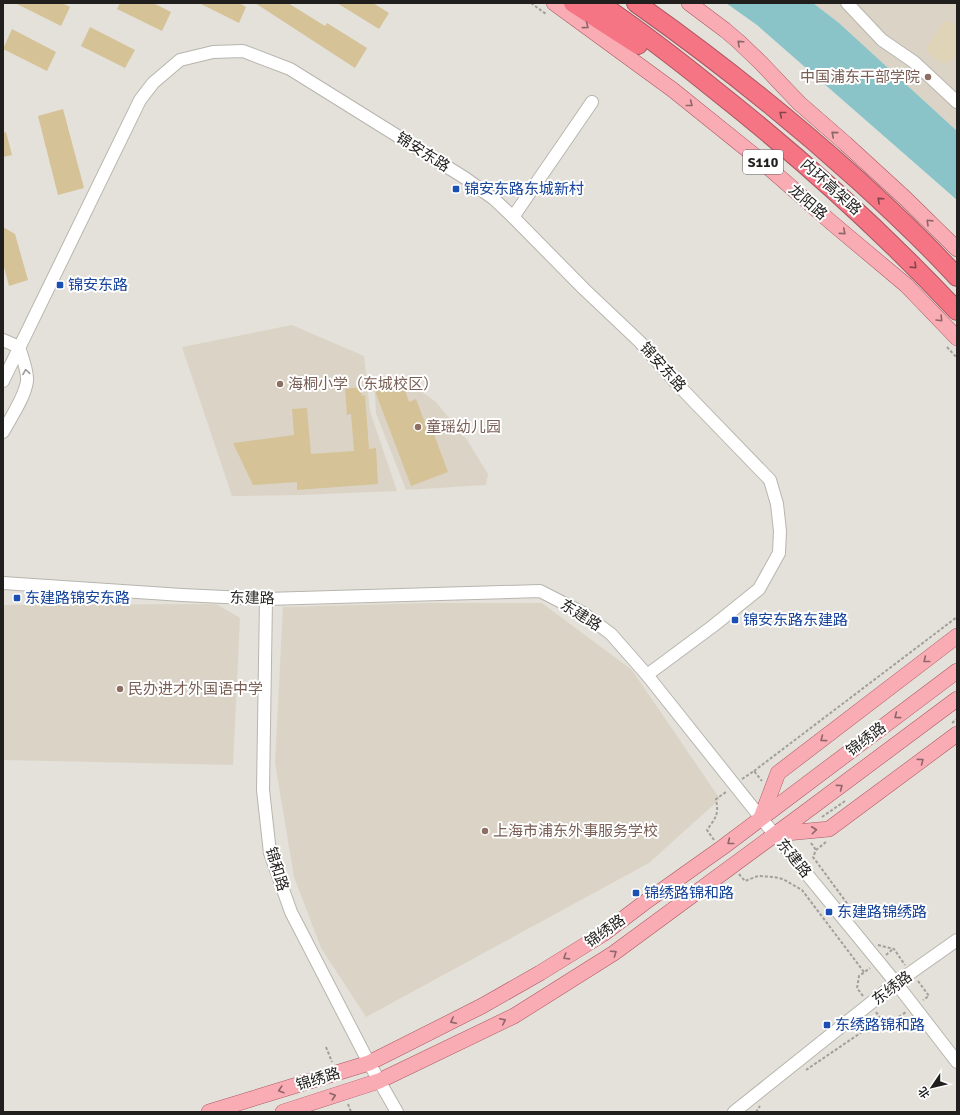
<svg xmlns="http://www.w3.org/2000/svg" width="960" height="1115" font-family="Signika,'Noto Sans SC',sans-serif">
<style>
.built{fill:#dbd4c6}
.green{fill:#dfd3b8}
.water{fill:#8ac4c9}
.building{fill:#d5c297}
.lines{fill:none;stroke-linecap:round;stroke-linejoin:round}
.minor-casing{stroke:#b8b5ae;stroke-width:14}
.major-casing{stroke:#ab5760;stroke-width:16}
.highway-casing{stroke:#ab5760;stroke-width:20}
.path{stroke:#a19f9a;stroke-width:2;stroke-dasharray:3 2;stroke-linecap:butt}
.minor{stroke:#fff;stroke-width:12}
.major{stroke:#faacb5;stroke-width:15}
.highway{stroke:#f67584;stroke-width:18}
.oneway{stroke:#8d6669}
.oneway2{stroke:#80464b}
.oneway3{stroke:#9b9a99}
.education-dot{fill:#8d6e63;stroke:#fff;stroke-width:1.5}
.transit-dot{fill:#1a4fb4;stroke:#fff;stroke-width:1.5}
.labels{text-anchor:middle;dominant-baseline:central;stroke-width:4;stroke-linejoin:round;paint-order:stroke}
.shield{fill:#fff;stroke:#636261;stroke-width:1}
.shield-label{font-size:14px;font-weight:bold;fill:#201f1d}
.education-label{font-size:15px;fill:#785e54;stroke:#fff;text-anchor:start}
.street-label{font-size:15px;fill:#201f1d;stroke:#fff}
.transit-label{font-size:15px;fill:#164399;stroke:#fff;text-anchor:start}
</style>
<rect width="100%" height="100%" fill="#e4e1da"/>
<!-- built -->
<g class="built">
<path d="M813,3H957V131L839,23Z"/>
<path d="M292,325L364,356L370,411L397,491L301,495L232,496L182,347Z"/>
<path d="M400,376L436,402L467,440L488,474L486,485L406,490L376,413L374,377Z"/>
<path d="M429,603H542L632,670L720,799L649,863L366,1017L321,948L294,877L275,763L283,607Z"/>
<path d="M216,604L240,618L233,765L3,760V605Z"/>
</g>
<!-- green -->
<path class="green" d="M944,21L950,22L957,27C957,43 960,60 942,64L927,52L928,45Z"/>
<!-- water -->
<path class="water" d="M726,3H813L839,23L957,131V200L757,25Z"/>
<!-- building -->
<g class="building">
<path d="M15,3H62L70,7L61,26Z"/>
<path d="M120,3H153L171,12L162,31L117,9Z"/>
<path d="M199,3H239L246,7L239,23Z"/>
<path d="M255,3H288L325,26L327,23L367,48L355,68Z"/>
<path d="M337,3H373L389,13L379,29Z"/>
<path d="M90,27L135,50L125,68L81,46Z"/>
<path d="M12,29L56,52L47,71L3,49Z"/>
<path d="M63,109L84,188L58,195L38,116Z"/>
<path d="M6,132L12,155L3,157V133Z"/>
<path d="M3,227L15,234L28,280L9,286L3,263Z"/>
<path d="M402,381L409,402L416,399L425,423L429,421L448,472L411,486L375,391Z"/>
<path d="M361,387L362,396L365,395L369,449L376,448L378,484L297,490V482L253,485L233,443L294,435L292,409L307,408L311,454L354,451L351,414L347,415L345,389Z"/>
</g>
<g class="lines">
<defs>
<g id="minor">
<path d="M847,3L882,40L914,62L957,102"/>
<path d="M513,217L592,102"/>
<path d="M3,340L19,347C22,356 28,372 27,381C25,397 11,417 3,432"/>
<path d="M3,381L140,100L153,83L180,60L213,52L243,51L290,69L465,178L494,199L513,217L584,289L640,342L680,387L770,480L777,504L780,531L779,553L759,589L713,626L647,675"/>
<path d="M3,583L182,595L266,599L540,591L583,613L611,634L647,675L761,818L896,983L957,1062"/>
<path d="M266,599L263,790L270,853L291,912L369,1063L397,1112"/>
<path d="M734,1112L833,1033L896,983L957,940"/>
</g>
<g id="major">
<path d="M554,3L673,90L760,160L832,223L906,285L957,338"/>
<path d="M689,3L725,30L738,41L760,62L799,103L846,144L906,199L957,249"/>
<path d="M761,818L778,773L957,636"/>
<path d="M776,834L829,829L957,734"/>
<path d="M209,1112L369,1063L482,1006L540,973L603,934L644,903L723,847L957,671"/>
<path d="M283,1112L379,1081L514,1016L614,953L796,819L957,699"/>
</g>
<g id="highway">
<path d="M573,3L638,45"/>
<path d="M599,3C639,30 678,60 715,90C801,158 882,231 957,311"/>
<path d="M636,3C714,58 788,117 859,181C893,212 926,243 957,277"/>
</g>
</defs>
<!-- minor casing -->
<use href="#minor" class="minor-casing"/>
<!-- major casing -->
<use href="#major" class="major-casing"/>
<!-- highway casing -->
<use href="#highway" class="highway-casing"/>
<!-- path -->
<g class="path">
<path d="M531,3L546,14"/>
<path d="M947,347L957,358"/>
<path d="M952,723L957,719"/>
<path d="M754,771L957,617"/>
<path d="M742,779L754,771L762,781"/>
<path d="M822,817L845,801"/>
<path d="M714,840L707,830C716,817 719,815 716,799L726,792"/>
<path d="M826,842L816,850L813,857L860,921"/>
<path d="M811,843L816,850"/>
<path d="M739,874L745,881L758,876L774,877L783,879L802,890L864,972"/>
<path d="M878,945L894,949L905,965"/>
<path d="M886,955L893,949"/>
<path d="M918,981L929,996L923,1000"/>
<path d="M863,996L857,988L859,976L870,968"/>
<path d="M876,1012L881,1019"/>
<path d="M326,1047L332,1062"/>
<path d="M806,1070L881,1019L893,1021L906,1012"/>
<path d="M348,1104L351,1112"/>
<path d="M756,1112L760,1106"/>
</g>
<!-- minor -->
<use href="#minor" class="minor"/>
<!-- major -->
<use href="#major" class="major"/>
<!-- highway -->
<use href="#highway" class="highway"/>
</g>
<!-- one-way arrows -->
<defs><path id="oneway-chevron" d="M-2-3.5L2.5 0L-2 3.5" fill="none" stroke-width="1.6" stroke-linecap="round" stroke-linejoin="round"/></defs>
<g class="oneway">
<use href="#oneway-chevron" transform="translate(586 26) rotate(36)"/>
<use href="#oneway-chevron" transform="translate(740 43) rotate(-138)"/>
<use href="#oneway-chevron" transform="translate(690 104) rotate(38)"/>
<use href="#oneway-chevron" transform="translate(834 134) rotate(-139)"/>
<use href="#oneway-chevron" transform="translate(929 222) rotate(-136)"/>
<use href="#oneway-chevron" transform="translate(843 232) rotate(40)"/>
<use href="#oneway-chevron" transform="translate(940 319) rotate(46)"/>
<use href="#oneway-chevron" transform="translate(926 660) rotate(142)"/>
<use href="#oneway-chevron" transform="translate(897 716) rotate(143)"/>
<use href="#oneway-chevron" transform="translate(823 739) rotate(143)"/>
<use href="#oneway-chevron" transform="translate(921 761) rotate(-37)"/>
<use href="#oneway-chevron" transform="translate(840 787) rotate(-37)"/>
<use href="#oneway-chevron" transform="translate(814 830) rotate(-6)"/>
<use href="#oneway-chevron" transform="translate(730 842) rotate(142)"/>
<use href="#oneway-chevron" transform="translate(614 953) rotate(-34)"/>
<use href="#oneway-chevron" transform="translate(566 957) rotate(148)"/>
<use href="#oneway-chevron" transform="translate(453 1021) rotate(153)"/>
<use href="#oneway-chevron" transform="translate(503 1021) rotate(-26)"/>
<use href="#oneway-chevron" transform="translate(281 1090) rotate(163)"/>
<use href="#oneway-chevron" transform="translate(333 1096) rotate(-18)"/>
</g>
<g class="oneway2">
<use href="#oneway-chevron" transform="translate(782 114) rotate(-141)"/>
<use href="#oneway-chevron" transform="translate(880 200) rotate(-138)"/>
<use href="#oneway-chevron" transform="translate(914 266) rotate(44)"/>
</g>
<use class="oneway3" href="#oneway-chevron" transform="translate(26 372) rotate(-99)"/>
<!-- markers -->
<g class="education-dot">
<circle cx="928" cy="77" r="4"/>
<circle cx="280" cy="384" r="4"/>
<circle cx="418" cy="427" r="4"/>
<circle cx="120" cy="689" r="4"/>
<circle cx="485" cy="831" r="4"/>
</g>
<g class="transit-dot">
<rect x="452" y="185" width="8" height="8" rx="2"/>
<rect x="56" y="281" width="8" height="8" rx="2"/>
<rect x="13" y="594" width="8" height="8" rx="2"/>
<rect x="731" y="616" width="8" height="8" rx="2"/>
<rect x="632" y="889" width="8" height="8" rx="2"/>
<rect x="825" y="908" width="8" height="8" rx="2"/>
<rect x="823" y="1021" width="8" height="8" rx="2"/>
</g>
<g class="labels">
<!-- shield labels -->
<rect class="shield" x="743" y="150" width="40" height="24" rx="3"/>
<g class="shield-label">
<text x="763" y="162">S110</text>
</g>
<!-- education labels -->
<g class="education-label">
<text x="920" y="77" text-anchor="end">中国浦东干部学院</text>
<text x="288" y="384">海桐小学（东城校区）</text>
<text x="426" y="427">童瑶幼儿园</text>
<text x="128" y="689">民办进才外国语中学</text>
<text x="493" y="831">上海市浦东外事服务学校</text>
</g>
<!-- street labels -->
<g class="street-label">
<text transform="translate(423 152) rotate(32)">锦安东路</text>
<text transform="translate(831 187) rotate(42)">内环高架路</text>
<text transform="translate(808 202) rotate(41)">龙阳路</text>
<text transform="translate(663 367) rotate(48)">锦安东路</text>
<text transform="translate(252 598) rotate(1)">东建路</text>
<text transform="translate(581 615) rotate(32)">东建路</text>
<text transform="translate(866 739) rotate(-37)">锦绣路</text>
<text transform="translate(794 858) rotate(51)">东建路</text>
<text transform="translate(277 869) rotate(73)">锦和路</text>
<text transform="translate(605 931) rotate(-35)">锦绣路</text>
<text transform="translate(892 988) rotate(-37)">东绣路</text>
<text transform="translate(318 1079) rotate(-17)">锦绣路</text>
</g>
<!-- transit labels -->
<g class="transit-label">
<text x="464" y="189">锦安东路东城新村</text>
<text x="68" y="285">锦安东路</text>
<text x="25" y="598">东建路锦安东路</text>
<text x="743" y="620">锦安东路东建路</text>
<text x="644" y="893">锦绣路锦和路</text>
<text x="837" y="912">东建路锦绣路</text>
<text x="835" y="1025">东绣路锦和路</text>
</g>
</g>
<!-- border -->
<rect width="960" height="1115" fill="none" stroke="#201f1d" stroke-width="8"/>
<!-- north arrow -->
<g transform="translate(932 1087) rotate(235)" stroke="#ffffff" stroke-width="3" paint-order="stroke">
<path d="M0-3L7 15L0 10L-7 15Z" fill="#201f1d"/>
<text y="-6" font-size="11" font-weight="bold" text-anchor="middle" fill="#201f1d">北</text>
</g>
</svg>
